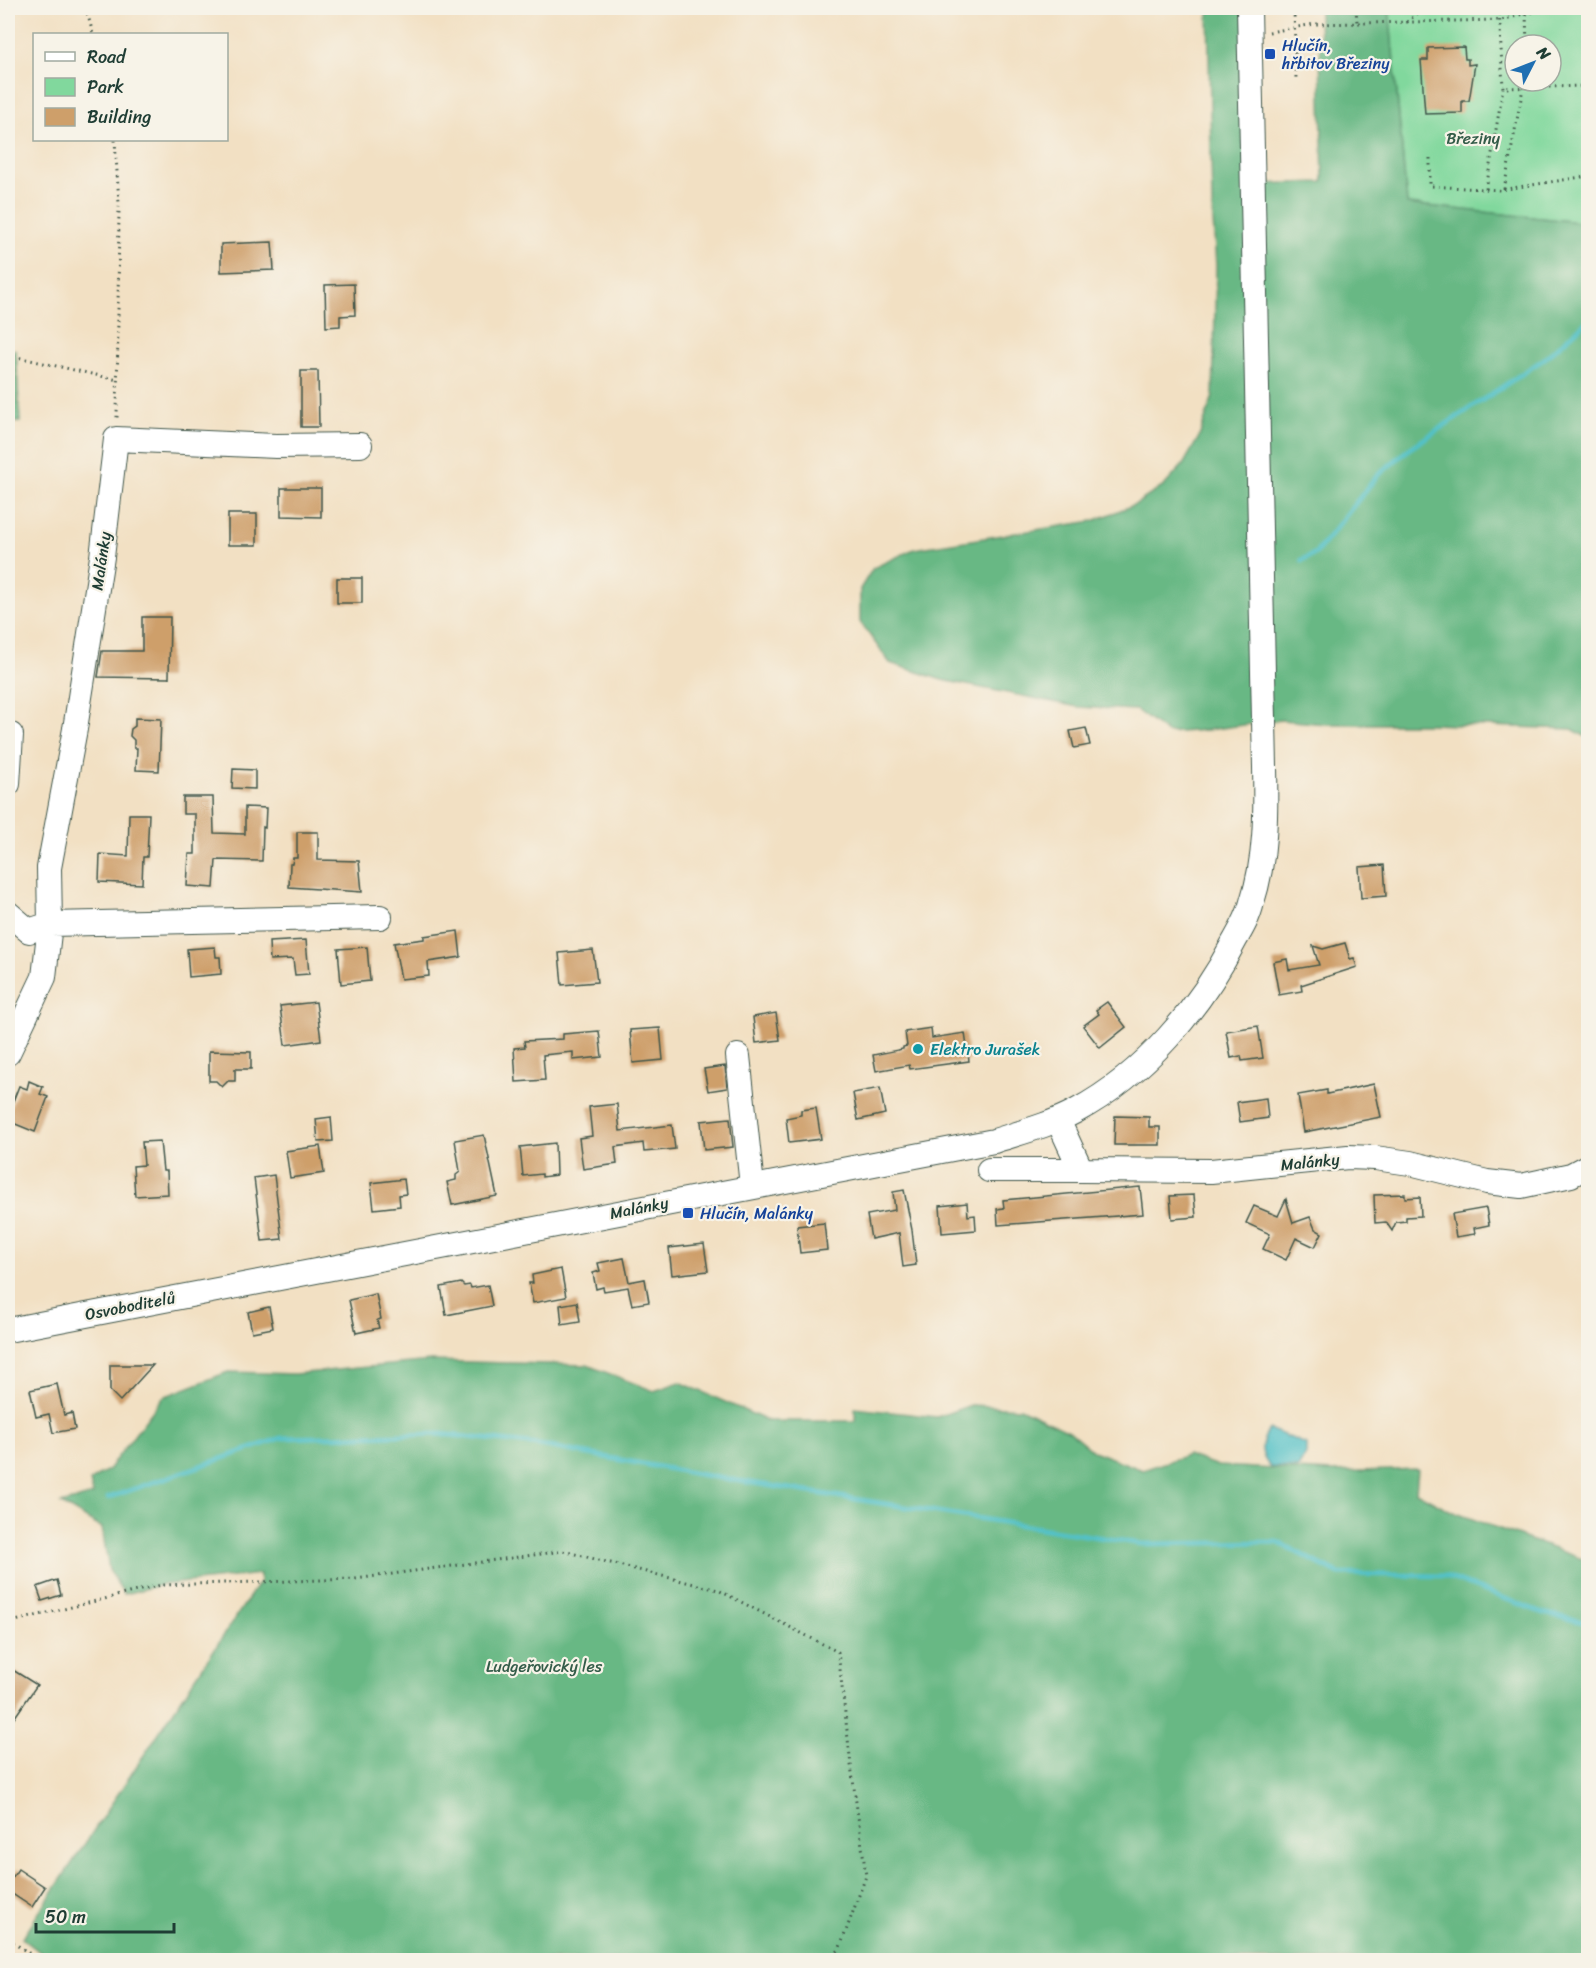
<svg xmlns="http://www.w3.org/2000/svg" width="1596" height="1968" font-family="Sriracha,sans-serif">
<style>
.green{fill:#81d89d;stroke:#508a68;stroke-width:1.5;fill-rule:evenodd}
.forest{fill:#68b884;stroke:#447a5c;stroke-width:1.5}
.water{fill:#53c1c7;stroke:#397f7e;stroke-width:1.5}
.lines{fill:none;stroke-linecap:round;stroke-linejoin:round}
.stream{stroke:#53c1c7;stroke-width:5}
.building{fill:#ce9f6a}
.minor-casing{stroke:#3f5549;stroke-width:26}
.path{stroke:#3f5549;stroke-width:3;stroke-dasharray:1.5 4.5;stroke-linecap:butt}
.minor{stroke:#fff;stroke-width:24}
.transit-dot{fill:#1a4fb4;stroke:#f7f3e8;stroke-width:2}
.culture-dot{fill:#0f9aa8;stroke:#f7f3e8;stroke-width:2}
.labels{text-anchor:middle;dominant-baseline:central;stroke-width:4.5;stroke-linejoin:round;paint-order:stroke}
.transit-label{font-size:16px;fill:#164399;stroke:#f7f3e8;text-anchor:start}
.park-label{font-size:16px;fill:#335c49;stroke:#f7f3e8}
.street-label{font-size:16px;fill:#1f3d34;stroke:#f7f3e8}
.culture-label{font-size:16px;fill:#0d838f;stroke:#f7f3e8;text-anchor:start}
</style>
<rect width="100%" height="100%" fill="#f7f3e8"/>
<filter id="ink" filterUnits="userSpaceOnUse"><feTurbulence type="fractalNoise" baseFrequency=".0167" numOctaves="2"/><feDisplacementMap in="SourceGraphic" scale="12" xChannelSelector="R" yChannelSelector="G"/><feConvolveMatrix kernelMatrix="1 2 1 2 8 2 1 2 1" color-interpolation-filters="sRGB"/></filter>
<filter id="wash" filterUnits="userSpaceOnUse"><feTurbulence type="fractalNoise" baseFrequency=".008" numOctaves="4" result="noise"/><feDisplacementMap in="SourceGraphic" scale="24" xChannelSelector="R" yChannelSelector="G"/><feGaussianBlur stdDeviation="1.35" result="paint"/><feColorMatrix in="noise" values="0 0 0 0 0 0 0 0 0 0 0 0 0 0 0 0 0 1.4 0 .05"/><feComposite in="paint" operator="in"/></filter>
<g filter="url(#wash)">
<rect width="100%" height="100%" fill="#f2e0c3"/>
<!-- green -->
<path class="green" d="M1389,8H1588V223L1407,204ZM1515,45H1551V81H1515Z"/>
<!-- forest -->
<g class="forest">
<path d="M1208,8H1249L1253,184L1323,182L1319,8H1389L1407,204L1588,223V738L1572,729L1430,724H1326L1281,720L1207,730L1167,733L1136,710L1078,707L942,680L890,663L860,622V589L873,568L914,549L1093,521L1136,504L1164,486L1183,465L1199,437L1213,396L1216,266L1212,204Z"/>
<path d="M8,349L16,350L20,422L8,423Z"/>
<path d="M431,1361L587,1365L654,1391L680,1382L768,1421H855V1408L937,1417L971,1405L1020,1408L1069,1431L1093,1451L1143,1470L1187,1455L1218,1466L1332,1472L1418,1469L1416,1492L1453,1512L1588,1561V1960H50L22,1938L260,1581V1574L161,1585L124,1594L109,1570L102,1528L61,1504L93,1495L90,1481L108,1470L163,1397L228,1372L294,1374Z"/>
</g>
<!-- water -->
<path class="water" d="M1269,1429L1306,1444V1454L1298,1468L1270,1467C1259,1453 1260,1444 1269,1429Z"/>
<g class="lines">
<!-- stream -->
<g class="stream">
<path d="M1302,560L1316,553L1377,476L1409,449L1544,359L1588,320"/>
<path d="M108,1498L281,1438L441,1434L539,1445L714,1477L1142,1544L1277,1542L1339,1574L1445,1576L1543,1613L1588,1623"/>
</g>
</g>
<g id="blocks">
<!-- building -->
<g class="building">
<path d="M1464,47L1465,59H1468V65L1475,64L1469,101H1462V113L1425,114L1421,60H1428V48Z"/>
<path d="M272,242L274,270L221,272V244Z"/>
<path d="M354,284L355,315L340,316V326L326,327L325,285Z"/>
<path d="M301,371H318L319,427H301Z"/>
<path d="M281,488H321V517L281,516Z"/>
<rect x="228" y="514" width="29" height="31"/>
<rect x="337" y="578" width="25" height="25"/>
<path d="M142,617H170L169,678L98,677L102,651H142Z"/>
<path d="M135,718L161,719L159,771L136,770L137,748H134V740L130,736L131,729L135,726Z"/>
<path d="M1086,728L1090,745L1074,748L1070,731Z"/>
<path d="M233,769L255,770V789L232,788Z"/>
<path d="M183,797H213L214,833L245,834V807L266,808L265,828L263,827L262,861L216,860L214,888L187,886L189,854H195V814H183Z"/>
<path d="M129,814H149L147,857H143L142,884L99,882L100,854L128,856Z"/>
<path d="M297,832H318V860L359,861L362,892L289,887L290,864H292L293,858H297Z"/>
<path d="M1384,865L1386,896L1361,898L1359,867Z"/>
<path d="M458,931L461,957L428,962L429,976L401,979L394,943L424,939V936Z"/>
<path d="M306,940L309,974L295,975L293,959L270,960L269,942Z"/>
<path d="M1345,943L1350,959L1354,958L1357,967L1301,985L1302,991L1279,995L1273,962L1287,959L1289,970L1319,965L1313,946L1323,949Z"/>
<path d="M215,947L216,957H220L221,974L189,977L187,949Z"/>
<path d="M367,947L370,981L341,984L338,949Z"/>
<path d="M593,950L597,982L562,985L559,953Z"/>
<path d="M316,1002L321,1040L285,1045L280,1006Z"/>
<path d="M1107,1002L1126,1027L1100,1048L1083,1026L1099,1014L1096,1010Z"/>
<path d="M776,1013L780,1040L756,1043L753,1017Z"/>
<path d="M1258,1026L1263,1058L1242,1061L1241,1056L1231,1058L1226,1031Z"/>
<path d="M660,1028L663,1060L633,1063L630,1030Z"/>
<path d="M931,1028L932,1038L965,1033L969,1061L910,1069L909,1065L876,1071L873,1055L903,1049V1047L907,1046L905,1032Z"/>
<path d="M599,1031L602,1057L573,1060V1052L543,1055L545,1080L516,1082L514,1048L525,1047L524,1041L563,1039V1034Z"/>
<path d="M209,1051L251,1052V1069H235V1081H228L222,1087L216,1081H209Z"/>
<path d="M725,1066L727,1088L708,1091L704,1069Z"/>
<path d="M29,1081L43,1087L40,1094L48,1097L35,1132L8,1121V1114L19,1086L27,1089Z"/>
<path d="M1374,1084L1381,1117L1304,1132L1298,1095L1327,1090V1094Z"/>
<path d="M880,1088L885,1114L858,1120L853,1093Z"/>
<path d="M1266,1098L1268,1118L1240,1122L1237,1102Z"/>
<path d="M617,1104L620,1131L672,1125L675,1149L644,1152L643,1143L615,1147L617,1164L583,1169L579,1138L592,1136L589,1107Z"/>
<path d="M816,1108L821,1139L789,1143L786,1118L801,1115V1110Z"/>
<path d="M1115,1116L1149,1117V1127H1160V1145H1114Z"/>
<path d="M331,1117L333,1141L318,1142L316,1119Z"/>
<path d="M730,1118L733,1147L704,1150L701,1121Z"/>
<path d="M484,1135L497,1196L452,1205L447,1182L456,1180V1175L460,1172L455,1140Z"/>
<path d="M160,1141L163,1171H167L168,1194L135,1196L133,1166L144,1165L142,1142Z"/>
<path d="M555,1143L556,1175L542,1177V1174L523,1176L520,1147Z"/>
<path d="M320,1146L324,1173L290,1178L286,1151Z"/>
<path d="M274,1175L282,1239L262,1241L254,1178Z"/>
<path d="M404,1179L406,1194L399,1195L400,1206L374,1209L371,1183Z"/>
<path d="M1140,1187L1143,1214L998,1225L997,1209L1004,1208L1003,1200Z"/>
<path d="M904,1190L912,1230L916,1265L903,1267L899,1233L871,1239L867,1215L895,1210L893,1192Z"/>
<path d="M1405,1194V1198L1420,1197L1421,1216L1406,1217V1221L1396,1222L1392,1231L1386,1222L1375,1223L1374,1195Z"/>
<path d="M1194,1195L1196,1217L1172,1219L1170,1196Z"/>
<path d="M1286,1199L1293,1223L1310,1217L1315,1229L1322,1233L1315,1247L1296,1238L1286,1260L1263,1249L1270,1234L1246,1223L1254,1206L1278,1216Z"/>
<path d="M967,1203L968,1216L975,1215L976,1230L942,1233L940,1206Z"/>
<path d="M1486,1208L1489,1225L1474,1228L1475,1234L1456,1237L1452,1214Z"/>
<path d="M824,1223L827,1250L800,1253L797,1226Z"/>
<path d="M704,1244L708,1271L672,1275L669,1248Z"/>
<path d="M624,1258L629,1282L645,1279L649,1302L632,1305L628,1287L604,1291L603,1287L596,1289L593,1273L600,1271L598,1263Z"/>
<path d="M561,1269L566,1297L533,1303L529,1283H533L532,1275Z"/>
<path d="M461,1283L464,1286L470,1285L471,1288L488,1285L492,1306L446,1315L441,1287Z"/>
<path d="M376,1294L381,1319L377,1320L379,1328L356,1333L349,1300Z"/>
<path d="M577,1302L580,1322L562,1325L560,1305Z"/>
<path d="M269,1307L273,1328L252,1332L248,1312Z"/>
<path d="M110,1365H153L120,1401L110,1391Z"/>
<path d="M57,1384L64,1415L72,1413L75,1429L53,1433L49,1414L36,1417L30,1390Z"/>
<path d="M57,1580L61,1595L42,1601L37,1587Z"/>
<path d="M8,1667L37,1685L8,1727Z"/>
<path d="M18,1869L45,1887L32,1907L8,1891V1884Z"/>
</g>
</g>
</g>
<g filter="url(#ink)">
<use href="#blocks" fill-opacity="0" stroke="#3f5549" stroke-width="1.5"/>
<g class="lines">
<defs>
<g id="minor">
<path d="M8,784L11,735"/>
<path d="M8,913L29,931L50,924L49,868L75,729L102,557L116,439L276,446L360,445"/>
<path d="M8,1053L44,977L50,924L380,917"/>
<path d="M738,1056L752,1186"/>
<path d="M1058,1120L1081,1170L1211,1171L1348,1157L1375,1158L1410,1163L1487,1182L1521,1186L1571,1175L1588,1166"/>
<path d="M989,1170H1081"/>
<path d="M8,1330L994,1141C1022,1132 1050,1125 1076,1111C1145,1074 1200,1008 1235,940C1242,928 1249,916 1252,902C1266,859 1266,812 1265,767L1249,8"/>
</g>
</defs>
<!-- minor casing -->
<use href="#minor" class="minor-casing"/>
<!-- path -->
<g class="path">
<path d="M86,8L93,34"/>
<path d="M1356,8L1357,23"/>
<path d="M1499,8L1503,88L1588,86"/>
<path d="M1522,8L1523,14"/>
<path d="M1294,10L1296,79"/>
<path d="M1526,14L1527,45"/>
<path d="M1407,22L1424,8"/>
<path d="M1269,32L1315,24L1501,20L1550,8"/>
<path d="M1528,81V88"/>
<path d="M115,140L119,203L117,419"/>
<path d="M1430,158V186L1500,190L1588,176"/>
<path d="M1486,189L1503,88"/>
<path d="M1504,189L1523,88"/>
<path d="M8,355L118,380"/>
<path d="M8,1627L15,1621L161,1585L355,1579L563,1551L718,1590L838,1652L851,1765L866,1876L839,1950L828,1960"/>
<path d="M8,1939L39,1960"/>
</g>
<!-- minor -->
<use href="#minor" class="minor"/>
</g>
</g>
<!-- markers -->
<g class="transit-dot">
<rect x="1264" y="48" width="12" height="12" rx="3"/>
<rect x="682" y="1207" width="12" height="12" rx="3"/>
</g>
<circle class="culture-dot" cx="918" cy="1049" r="6"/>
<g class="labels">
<!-- transit labels -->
<g class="transit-label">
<text x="1282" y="45">Hlučín,<tspan x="1282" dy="18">hřbitov Březiny</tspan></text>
<text x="700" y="1213">Hlučín, Malánky</text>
</g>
<!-- park labels -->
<g class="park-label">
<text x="1473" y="138">Březiny</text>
<text x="544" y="1666">Ludgeřovický les</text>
</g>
<!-- street labels -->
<g class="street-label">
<text transform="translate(101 561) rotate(-82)">Malánky</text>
<text transform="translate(1310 1162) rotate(-6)">Malánky</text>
<text transform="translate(639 1208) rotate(-11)">Malánky</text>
<text transform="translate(130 1306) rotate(-11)">Osvoboditelů</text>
</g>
<!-- culture labels -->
<g class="culture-label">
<text x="930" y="1049">Elektro Jurašek</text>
</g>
</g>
<!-- margin -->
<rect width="1596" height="1968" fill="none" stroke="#f7f3e8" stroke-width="30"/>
<!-- legend -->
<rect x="33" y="33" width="195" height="108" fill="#f7f3e8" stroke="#a1aaa0" stroke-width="1.5"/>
<rect x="45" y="52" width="30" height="9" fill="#ffffff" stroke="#a1aaa0" stroke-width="1.5"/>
<text x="87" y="63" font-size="18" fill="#1f3d34">Road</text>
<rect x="45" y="78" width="30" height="18" fill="#81d89d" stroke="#a1aaa0" stroke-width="1.5"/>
<text x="87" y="93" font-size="18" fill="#1f3d34">Park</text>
<rect x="45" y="108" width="30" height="18" fill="#ce9f6a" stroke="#a1aaa0" stroke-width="1.5"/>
<text x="87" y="123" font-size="18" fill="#1f3d34">Building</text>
<!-- north arrow -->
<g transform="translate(1533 63) rotate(48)"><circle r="28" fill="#f7f3e8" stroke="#a1aaa0" stroke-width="1.5"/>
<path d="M0-4.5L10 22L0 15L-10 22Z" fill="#1f6fb2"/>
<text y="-9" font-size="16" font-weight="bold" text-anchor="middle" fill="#1f3d34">N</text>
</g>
<!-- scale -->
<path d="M36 1923v9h138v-9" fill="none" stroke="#1f3d34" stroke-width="3"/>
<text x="45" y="1923" font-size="18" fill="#1f3d34" stroke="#f7f3e8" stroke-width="4.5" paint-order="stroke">50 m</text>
</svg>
